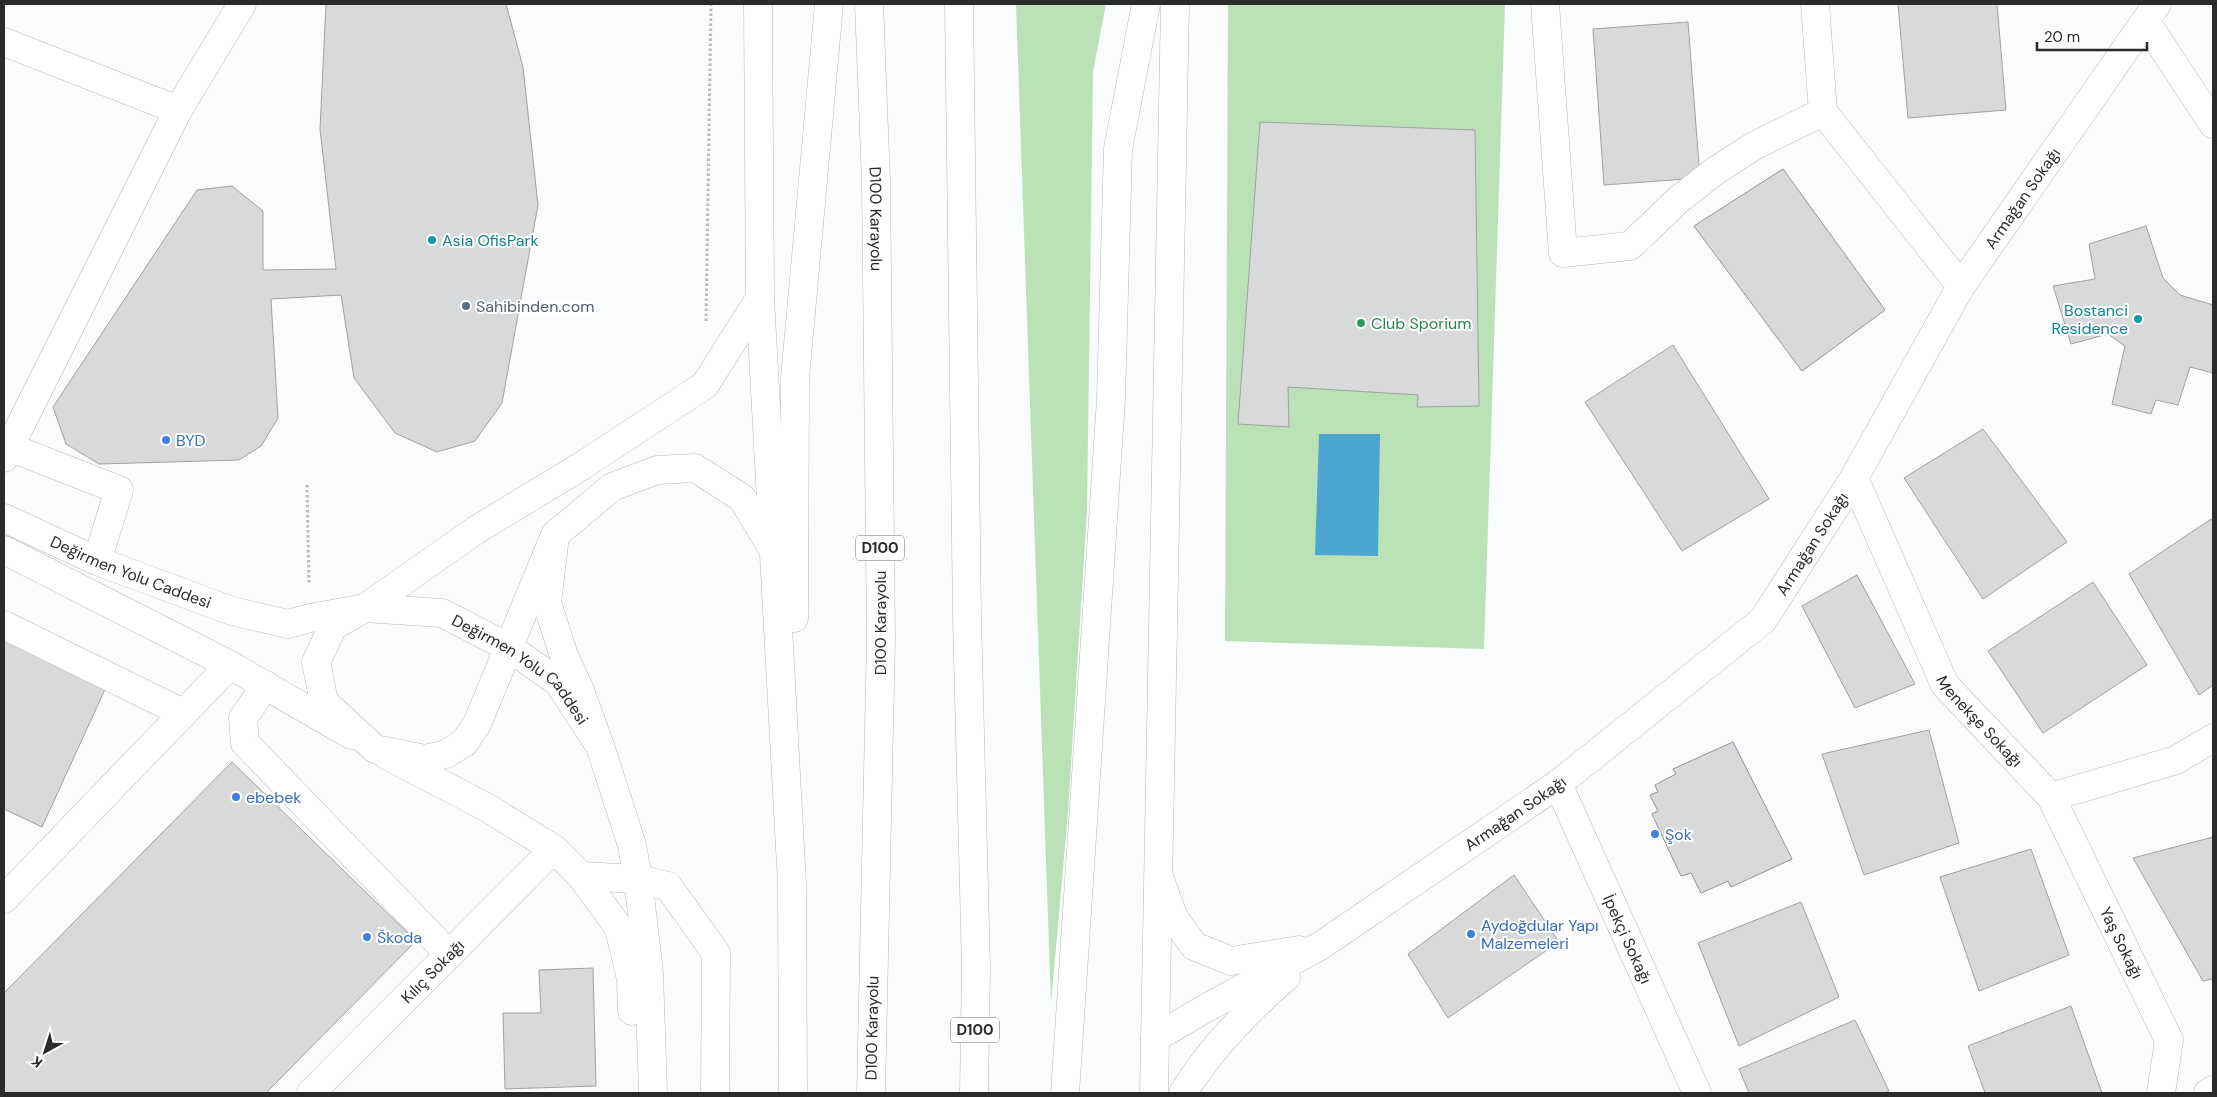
<svg xmlns="http://www.w3.org/2000/svg" width="2217" height="1097" font-family="'DM Sans',sans-serif">
<style>
.green{fill:#bbe2b6}
.water{fill:#4ca6d1}
.building{fill:#d8d9db;stroke:#a0a1a3}
.lines{fill:none;stroke-linecap:round;stroke-linejoin:round}
.minor-casing{stroke:#b7b8b9;stroke-width:29}
.major-casing{stroke:#b7b8b9;stroke-width:29}
.highway-casing{stroke:#b7b8b9;stroke-width:29}
.path{stroke:#b9babb;stroke-width:3;stroke-dasharray:2.5 2.5;stroke-linecap:butt}
.minor{stroke:#fff;stroke-width:28}
.major{stroke:#fff;stroke-width:28}
.highway{stroke:#fff;stroke-width:28}
.culture-dot{fill:#0f9aa8;stroke:#fff;stroke-width:2}
.service-dot{fill:#5c6f8a;stroke:#fff;stroke-width:2}
.leisure-dot{fill:#2e9e5b;stroke:#fff;stroke-width:2}
.shop-dot{fill:#3f7fe0;stroke:#fff;stroke-width:2}
.labels{text-anchor:middle;dominant-baseline:central;stroke-width:4;stroke-linejoin:round;paint-order:stroke}
.shield{fill:#fff;stroke:#6a6b6b;stroke-width:1}
.shield-label{font-size:15px;font-weight:bold;fill:#2a2b2b}
.street-label{font-size:16px;fill:#2a2b2b;stroke:#fff}
.culture-label{font-size:16px;fill:#0d838f;stroke:#fff;text-anchor:start}
.service-label{font-size:16px;fill:#4e5e75;stroke:#fff;text-anchor:start}
.leisure-label{font-size:16px;fill:#27864d;stroke:#fff;text-anchor:start}
.shop-label{font-size:16px;fill:#366cbe;stroke:#fff;text-anchor:start}
</style>
<rect width="100%" height="100%" fill="#f9fbfc"/>
<!-- green -->
<g class="green">
<path d="M1016,4H1106L1093,72L1087,511L1068,812L1051,1003Z"/>
<path d="M1228,4H1505L1484,649L1225,641Z"/>
</g>
<!-- water -->
<path class="water" d="M1319,434H1380L1378,556L1315,555Z"/>
<!-- building -->
<g class="building">
<path d="M326,4H506L523,67L538,205L502,403L475,441L437,452L395,433L354,378L341,295L271,299L278,418L261,446L239,460L99,464L66,444L53,407L197,190L232,186L263,211V270L336,269L320,129Z"/>
<path d="M1898,4H1997L2006,110L1908,118Z"/>
<path d="M1688,22L1700,178L1604,185L1593,29Z"/>
<path d="M1260,122L1475,130L1479,406L1417,407L1418,395L1288,387L1289,427L1238,424Z"/>
<path d="M1783,169L1885,310L1802,371L1694,226Z"/>
<path d="M1783,169L1885,310L1802,371L1694,226Z"/>
<path d="M2146,226L2163,278L2180,295L2213,305V373L2190,367L2178,405L2156,400L2151,414L2112,404L2125,346L2108,334L2071,344L2053,286L2095,279L2089,244Z"/>
<path d="M1673,345L1769,499L1682,551L1585,402Z"/>
<path d="M1983,429L2067,542L1983,599L1904,478Z"/>
<path d="M2211,519L2213,522V685L2199,695L2129,574Z"/>
<path d="M1857,575L1915,684L1855,708L1802,606Z"/>
<path d="M2093,582L2147,665L2043,733L1988,651Z"/>
<path d="M4,637L107,685L42,827L4,809Z"/>
<path d="M1929,730L1959,843L1864,875L1822,754Z"/>
<path d="M1733,742L1792,859L1731,887L1728,881L1701,893L1691,873L1681,876L1652,814L1658,811L1650,795L1658,792L1655,785L1676,774L1673,769Z"/>
<path d="M1733,742L1792,859L1731,887L1728,881L1701,893L1691,873L1681,876L1652,814L1658,811L1650,795L1658,792L1655,785L1676,774L1673,769Z"/>
<path d="M232,762L416,941L266,1093H4V993Z"/>
<path d="M2213,837V979L2203,981L2133,858Z"/>
<path d="M2031,849L2069,955L1979,991L1940,877Z"/>
<path d="M1514,875L1559,942L1448,1018L1408,954Z"/>
<path d="M1801,902L1839,997L1739,1046L1698,943Z"/>
<path d="M593,968L596,1086L505,1089L503,1013H541L539,970Z"/>
<path d="M2071,1006L2102,1093H1985L1968,1046Z"/>
<path d="M1855,1020L1889,1091L1885,1093H1749L1739,1069Z"/>
</g>
<g class="lines">
<defs>
<g id="minor">
<path d="M1545,4L1563,253L1630,246L1678,200L1715,171L1754,146L1823,112"/>
<path d="M1815,4L1823,112L1961,286"/>
<path d="M2146,22L2213,124"/>
<path d="M4,42L178,110"/>
<path d="M9,447L119,490L97,561"/>
<path d="M4,458L178,110L242,4"/>
<path id="s1" d="M1854,478L1945,685L2051,797L2176,760L2213,738"/>
<path id="s2" d="M4,518L97,561L232,611L288,624L310,618L365,608L442,613L508,647L558,682L600,746L632,845L638,879L649,973L653,1093"/>
<path d="M4,550L230,665L351,735"/>
<path d="M4,625L183,713"/>
<path d="M266,685L243,718L245,743L449,954"/>
<path d="M386,755L486,807L554,849L581,876L619,928L631,979L632,1011"/>
<path id="s3" d="M1558,784L1697,1093"/>
<path id="s4" d="M2051,797L2169,1040L2161,1093"/>
<path d="M581,876L638,879L668,886L716,953L715,1093"/>
<path d="M1159,877L1174,918L1194,946L1231,961L1299,950"/>
<path d="M4,899L230,665"/>
<path id="s5" d="M1155,1038L1208,1007L1320,946L1558,784L1763,620L1854,478L1961,286L2157,4"/>
<path id="s6" d="M311,1093L554,849"/>
<path d="M1183,1093C1210,1049 1247,1011 1286,977"/>
<path d="M2208,1093L2213,1090"/>
</g>
<path id="major" d="M1154,1093L1175,4"/>
<g id="highway">
<path d="M758,4L760,298L792,884L793,1093"/>
<path id="s7" d="M869,4L876,181L881,637L871,1093"/>
<path d="M959,4L967,617L976,967L974,1093"/>
<path d="M555,535L477,724L464,743L446,754L425,759L375,749L324,702L316,662L333,626L365,608L476,530L580,467L705,385L760,298"/>
<path d="M794,618L795,378L829,4"/>
<path d="M600,746L579,688L564,656L547,603L555,535L612,487L657,470L695,468L742,498L771,546"/>
<path d="M1065,1093L1111,399L1118,149L1146,4"/>
</g>
</defs>
<!-- minor casing -->
<use href="#minor" class="minor-casing"/>
<!-- major casing -->
<use href="#major" class="major-casing"/>
<!-- highway casing -->
<use href="#highway" class="highway-casing"/>
<!-- path -->
<g class="path">
<path d="M706,321L711,4"/>
<path d="M307,485L309,585"/>
</g>
<!-- minor -->
<use href="#minor" class="minor"/>
<!-- major -->
<use href="#major" class="major"/>
<!-- highway -->
<use href="#highway" class="highway"/>
</g>
<!-- markers -->
<g class="culture-dot">
<circle cx="432" cy="240" r="5"/>
<circle cx="2138" cy="319" r="5"/>
</g>
<circle class="service-dot" cx="466" cy="306" r="5"/>
<circle class="leisure-dot" cx="1361" cy="323" r="5"/>
<g class="shop-dot">
<circle cx="166" cy="440" r="5"/>
<circle cx="236" cy="797" r="5"/>
<circle cx="1655" cy="834" r="5"/>
<circle cx="1471" cy="934" r="5"/>
<circle cx="367" cy="937" r="5"/>
</g>
<g class="labels">
<!-- shield labels -->
<g class="shield">
<rect x="856" y="535.5" width="48" height="25" rx="4"/>
<rect x="951" y="1017.5" width="48" height="25" rx="4"/>
</g>
<g class="shield-label">
<text x="880" y="548">D100</text>
<text x="975" y="1030">D100</text>
</g>
<!-- street labels -->
<g class="street-label">
<text stroke="none"><textPath href="#s5" startOffset="1235">Armağan Sokağı</textPath></text>
<text stroke="none"><textPath href="#s7" startOffset="215">D100 Karayolu</textPath></text>
<text stroke="none"><textPath href="#s5" startOffset="830">Armağan Sokağı</textPath></text>
<text stroke="none"><textPath href="#s2" startOffset="138">Değirmen Yolu Caddesi</textPath></text>
<text transform="translate(880 623) rotate(-90)">D100 Karayolu</text>
<text stroke="none"><textPath href="#s2" startOffset="558">Değirmen Yolu Caddesi</textPath></text>
<text stroke="none"><textPath href="#s1" startOffset="276">Menekşe Sokağı</textPath></text>
<text stroke="none"><textPath href="#s5" startOffset="425">Armağan Sokağı</textPath></text>
<text stroke="none"><textPath href="#s3" startOffset="170">İpekçi Sokağı</textPath></text>
<text stroke="none"><textPath href="#s4" startOffset="162">Yaş Sokağı</textPath></text>
<text stroke="none"><textPath href="#s6" startOffset="172">Kılıç Sokağı</textPath></text>
<text transform="translate(872 1028) rotate(-89)">D100 Karayolu</text>
</g>
<!-- culture labels -->
<g class="culture-label">
<text x="442" y="240">Asia OfisPark</text>
<text x="2128" y="310" text-anchor="end">Bostanci<tspan x="2128" dy="18">Residence</tspan></text>
</g>
<!-- service labels -->
<g class="service-label">
<text x="476" y="306">Sahibinden.com</text>
</g>
<!-- leisure labels -->
<g class="leisure-label">
<text x="1371" y="323">Club Sporium</text>
</g>
<!-- shop labels -->
<g class="shop-label">
<text x="176" y="440">BYD</text>
<text x="246" y="797">ebebek</text>
<text x="1665" y="834">Şok</text>
<text x="1481" y="925">Aydoğdular Yapı<tspan x="1481" dy="18">Malzemeleri</tspan></text>
<text x="377" y="937">Škoda</text>
</g>
</g>
<!-- border -->
<rect width="2217" height="1097" fill="none" stroke="#2a2b2b" stroke-width="10"/>
<!-- north arrow -->
<g transform="translate(45 1052) rotate(219)" stroke="#ffffff" stroke-width="4" paint-order="stroke">
<path d="M0-4L9 19L0 12L-9 19Z" fill="#2a2b2b"/>
<text y="-8" font-size="14" font-weight="bold" text-anchor="middle" fill="#2a2b2b">K</text>
</g>
<!-- scale -->
<path d="M2037 42v8h110v-8" fill="none" stroke="#2a2b2b" stroke-width="2.5"/>
<text x="2044" y="42" font-size="15" fill="#2a2b2b" stroke="#ffffff" stroke-width="4" paint-order="stroke">20 m</text>
</svg>
